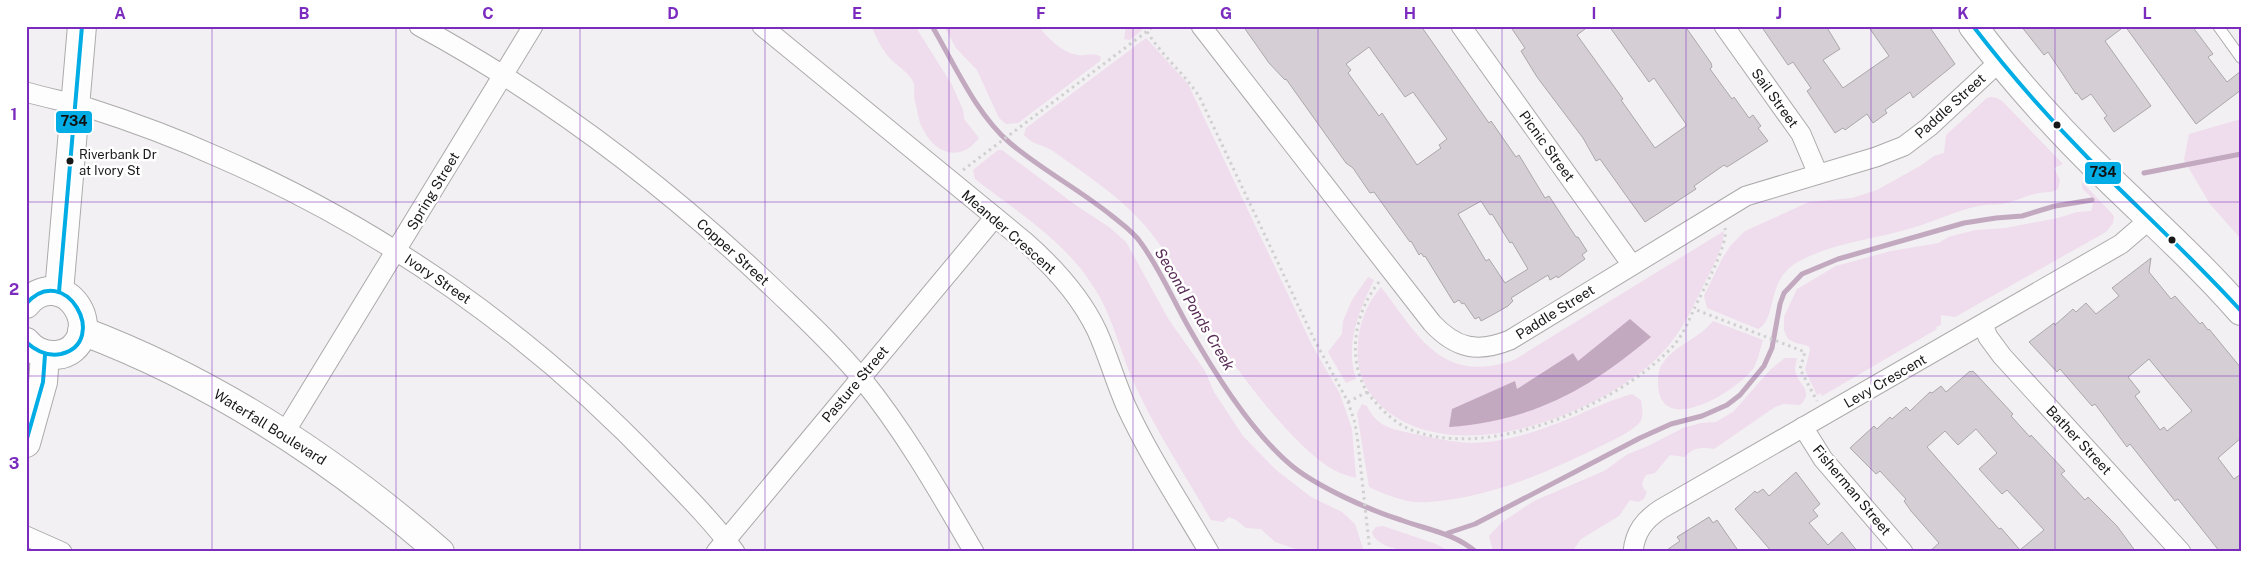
<svg xmlns="http://www.w3.org/2000/svg" width="2267" height="578" font-family="'Public Sans',sans-serif">
<style>
.green{fill:#efdced}
.water{fill:#c2a9c0}
.lines{fill:none;stroke-linecap:round;stroke-linejoin:round}
.stream{stroke:#c2a9c0;stroke-width:5}
.building{fill:#d6ced5;stroke:#aaa8aa;fill-rule:evenodd}
.lane-casing{stroke:#acaaab;stroke-width:12}
.street-casing{stroke:#acaaab;stroke-width:21}
.secondary-casing{stroke:#acaaab;stroke-width:30}
.path{stroke:#d1d0d1;stroke-width:3;stroke-dasharray:2.5 4;stroke-linecap:butt}
.lane{stroke:#fdfdfd;stroke-width:10}
.street{stroke:#fdfdfd;stroke-width:19}
.secondary{stroke:#fdfdfd;stroke-width:28}
.bus-1-casing{stroke:#fff;stroke-width:8}
.bus-1{stroke:#01ade4;stroke-width:4}
.grid{fill:none;stroke:#7b2cbf;stroke-width:1;stroke-opacity:0.55}
.bus-dot{fill:#191819;stroke:#fff;stroke-width:2}
.labels{text-anchor:middle;dominant-baseline:central;stroke-width:5;stroke-linejoin:round;paint-order:stroke}
.bus-label{font-size:13px;fill:#191819;stroke:#fff;text-anchor:start}
.street-label{font-size:14px;fill:#191819;stroke:#fff}
.water-label{font-size:15px;font-style:italic;fill:#582b56;stroke:#fff}
.line-badge{stroke:#fff;stroke-width:2}
.pale-badge-label{font-size:14px;text-anchor:middle;font-weight:bold;fill:#111}
.neatline{fill:none;stroke:#7b2cbf;stroke-width:2}
.grid-label{font-size:16px;text-anchor:middle;font-weight:bold;fill:#7b2cbf}
</style>
<rect width="100%" height="100%" fill="#f2f0f2"/>
<!-- green -->
<g class="green">
<path d="M871,26H915L952,85L963,110L964,119L979,138C959,164 933,153 921,125C919,121 915,100 914,96C914,92 915,87 914,84C911,73 895,65 888,56C881,48 876,36 871,26Z"/>
<path d="M944,26H1038C1048,38 1061,52 1077,55C1085,56 1095,52 1101,57L1100,61L1018,123L1006,124L999,118L977,70L956,48Z"/>
<path d="M1126,26H1140L1142,30L1130,40L1124,39Z"/>
<path d="M1146,38L1188,84L1312,345L1340,394L1352,429L1356,478C1351,476 1344,475 1338,472C1297,453 1236,369 1211,330C1187,292 1170,252 1139,219C1116,194 1081,171 1053,151C1044,145 1031,144 1024,135L1026,128Z"/>
<path d="M1991,97L1997,98L2003,102L2063,164L2054,168L2060,180L2058,189C2051,193 2046,192 2039,193C2028,195 2018,200 2007,203C1999,205 1991,204 1984,205C1959,209 1936,221 1912,228C1873,240 1832,242 1796,263C1766,281 1777,320 1758,329L1707,308L1704,296L1722,259L1731,245L1745,231L1809,202L1852,198L1877,190L1920,166L1934,156L1944,153L1946,135L1987,98Z"/>
<path d="M2241,119V239L2210,204L2184,160L2189,134Z"/>
<path d="M998,150H1002L1077,206L1109,227L1126,242L1169,320L1205,371L1214,392L1243,436L1276,470L1311,497L1342,512L1355,524L1364,552H1305L1275,542L1261,529L1246,528L1236,520L1229,517L1223,522L1211,520C1186,476 1157,433 1136,387C1120,354 1114,317 1093,286C1065,241 1016,211 975,179L973,170Z"/>
<path d="M2082,182L2114,216L2113,223L2106,232L1955,317L1941,315V325L1936,327L1937,329L1822,396L1821,393L1817,395L1805,370L1810,350L1809,346L1796,343L1788,339L1784,330V317L1797,289L1836,266L1891,251L1939,243L1948,237L1976,230L2006,228L2058,218L2077,212L2091,211L2094,200L2082,188Z"/>
<path d="M1724,231C1723,249 1712,268 1704,284C1688,318 1676,343 1647,367C1586,418 1458,466 1387,411C1371,398 1360,381 1358,360C1356,333 1363,308 1381,287C1419,337 1442,385 1514,360Z"/>
<path d="M1368,277L1374,280C1358,313 1345,343 1356,379L1346,383L1328,352L1342,334L1343,321L1352,300Z"/>
<path d="M1713,321L1763,340C1760,349 1758,361 1753,369C1736,391 1661,438 1658,385C1658,378 1658,369 1663,363C1675,345 1699,339 1713,321Z"/>
<path d="M1785,358H1797C1796,362 1795,367 1795,370C1798,386 1815,390 1800,405L1783,404L1775,407L1714,449C1703,447 1692,447 1685,457L1670,455L1655,473L1646,475C1642,482 1640,486 1647,492L1644,499L1638,502L1630,500L1619,516L1581,539L1572,552H1493L1489,536L1501,523L1534,501L1604,471L1628,454L1646,447L1683,428L1701,423L1716,422L1733,412L1771,369Z"/>
<path d="M1632,394L1641,400C1642,407 1644,416 1640,422C1632,432 1609,442 1597,448C1543,474 1488,498 1427,502C1407,504 1387,495 1369,487L1357,413L1362,404L1367,406C1376,426 1391,429 1410,433C1431,437 1453,443 1475,443C1508,442 1541,430 1571,418C1592,409 1610,400 1632,394Z"/>
<path d="M1383,526L1436,544L1451,552C1432,552 1378,555 1372,532L1376,527Z"/>
</g>
<!-- water -->
<path class="water" d="M1630,319L1651,337C1588,390 1532,421 1449,427L1452,409L1515,381L1517,389L1573,353L1578,361Z"/>
<g class="lines">
<!-- stream -->
<g class="stream">
<path d="M932,26C955,65 976,114 1010,143C1042,170 1080,190 1112,216C1122,224 1134,232 1141,243C1160,269 1173,300 1189,328C1215,374 1252,433 1292,466C1318,487 1369,510 1401,520C1428,530 1454,533 1476,552"/>
<path d="M2144,173L2241,154"/>
<path d="M1448,533L1475,524L1640,438L1671,424L1702,416L1727,405L1740,395L1764,366L1772,348L1780,304L1784,293L1802,274L1838,259L1964,223L1996,218L2022,216L2055,206L2092,200"/>
</g>
</g>
<!-- building -->
<g class="building">
<path d="M1243,26H1421L1489,123L1491,121L1516,157L1519,155L1545,198L1549,196L1576,237H1578L1587,251L1582,255L1585,259L1558,278L1557,276L1550,280L1548,275L1511,298L1513,301L1508,306L1494,314L1481,321L1479,317L1475,319L1464,303L1462,304L1459,300L1454,303L1425,256L1424,257L1421,253L1419,255L1411,241L1410,242L1374,192L1370,193L1353,168L1346,163L1286,79L1285,80L1269,63ZM1369,47L1405,97L1413,92L1447,139L1439,145L1441,148L1417,165L1382,113L1379,116L1348,73L1351,70L1346,64ZM1481,201L1490,215L1492,214L1510,243L1512,242L1528,269L1505,283L1489,259L1486,261L1458,214Z"/>
<path d="M1510,26H1589L1577,35L1623,99L1621,100L1655,148L1686,126V124L1654,78L1649,82L1609,26H1685L1711,63L1712,67L1710,69L1732,99L1734,97L1749,118L1753,115L1761,126L1758,128L1768,141L1727,167L1724,165L1694,186L1696,189L1645,222L1600,159L1596,161L1583,138L1537,77L1521,51L1525,48Z"/>
<path d="M1761,26H1826L1840,49L1823,60L1843,88L1889,56L1868,26H1929L1955,64L1913,98L1910,92L1885,110L1887,113L1873,123L1867,114L1845,130L1843,128L1835,133L1807,91L1811,88L1793,62L1788,65Z"/>
<path d="M2021,26H2125L2105,41L2151,106L2114,132L2104,118L2107,116L2091,94L2082,100L2077,93L2076,94L2048,52L2044,55Z"/>
<path d="M2125,26H2192L2213,54L2208,57L2227,82L2241,71V90L2196,124Z"/>
<path d="M2151,258L2149,272L2171,299L2175,296L2200,324L2202,322L2208,330L2209,329L2241,368V438L2218,458L2234,479L2241,474V552H2220L2178,499L2175,501L2130,444L2127,447L2095,404L2092,406L2060,369L2057,372L2029,342L2054,323L2055,325L2073,309L2076,312L2086,303L2096,314L2119,296L2112,288ZM2149,359L2192,411L2167,431L2164,427L2160,430L2135,396L2140,392L2128,377Z"/>
<path d="M1970,371L1971,372L1973,371L2013,414L2011,416L2030,437L2031,435L2065,471L2061,474L2085,500L2088,497L2117,526L2136,552H1929L1939,543L1911,511L1904,501L1906,499L1880,471L1876,474L1850,448L1874,426L1877,429L1890,417L1892,419L1906,407L1910,411L1930,392L1932,393L1941,386L1946,392ZM1976,429L1997,453L1979,469L2002,494L2007,490L2044,530L2020,550L2001,528L1999,529L1927,447L1945,431L1958,445Z"/>
<path d="M1796,472L1820,504L1813,510L1818,516L1809,523L1828,545L1842,532L1858,552H1772L1735,509L1755,491L1757,493L1763,489L1769,496Z"/>
<path d="M1709,517L1713,523L1717,520L1739,552H1664L1680,541L1677,537Z"/>
</g>
<g class="lines">
<defs>
<path id="lane" d="M2218,26L2241,58"/>
<g id="street">
<path d="M419,26C548,96 666,186 772,287C802,316 835,346 862,379C905,432 939,492 974,552"/>
<path d="M762,26L1023,240C1053,266 1080,295 1097,331C1108,355 1115,381 1126,406C1149,456 1181,504 1209,552"/>
<path d="M1201,26L1432,323C1456,349 1478,353 1510,340L1746,196L1876,157L1904,146L1929,127L1999,62"/>
<path d="M1461,26L1632,265"/>
<path d="M1724,26L1801,134L1818,174"/>
<path d="M26,92C47,98 68,102 89,108C133,122 176,138 218,157C385,229 536,337 660,468C686,495 713,522 735,552"/>
<path d="M1983,325L1988,337L2002,356L2181,552"/>
<path d="M1803,427L1823,459L1903,552"/>
<path d="M285,432L533,26"/>
<path d="M26,536L62,552"/>
<path d="M716,552L995,217"/>
<path d="M1633,552C1635,532 1644,520 1661,509L2121,244L2150,219"/>
</g>
<g id="secondary">
<path d="M1973,26C2013,80 2058,129 2106,176C2152,221 2199,263 2241,311"/>
<path d="M59,292L82,26"/>
<path d="M26,304C32,296 42,290 53,291C72,292 87,315 82,334C74,360 42,361 26,342"/>
<path d="M82,331C215,381 333,459 440,552"/>
<path d="M26,443L43,382L45,355"/>
</g>
</defs>
<!-- lane casing -->
<use href="#lane" class="lane-casing"/>
<!-- street casing -->
<use href="#street" class="street-casing"/>
<!-- secondary casing -->
<use href="#secondary" class="secondary-casing"/>
<!-- path -->
<g class="path">
<path d="M1144,26C1158,53 1184,72 1200,98L1314,339L1348,402L1355,423L1358,443L1370,552"/>
<path d="M963,170L1154,26"/>
<path d="M1725,228C1729,244 1702,292 1694,309L1805,352L1800,369L1817,401"/>
<path d="M1367,392C1377,405 1389,418 1403,426C1480,466 1620,405 1674,345C1683,335 1688,322 1694,309"/>
<path d="M1348,402L1367,392C1347,358 1354,313 1379,282"/>
</g>
<!-- lane -->
<use href="#lane" class="lane"/>
<!-- street -->
<use href="#street" class="street"/>
<!-- secondary -->
<use href="#secondary" class="secondary"/>
<defs>
<g id="bus-1">
<path d="M1973,26C2009,73 2047,116 2088,158C2139,209 2192,257 2241,311"/>
<path d="M59,292L82,26"/>
<path d="M26,304C65,259 111,342 61,354C47,357 36,351 26,342"/>
<path d="M26,442L43,382L45,355"/>
</g>
</defs>
<!-- bus-1 casing -->
<use href="#bus-1" class="bus-1-casing"/>
<!-- bus-1 -->
<use href="#bus-1" class="bus-1"/>
</g>
<!-- grid -->
<path class="grid" d="M212,26V552M396,26V552M580,26V552M765,26V552M949,26V552M1133,26V552M1318,26V552M1502,26V552M1686,26V552M1871,26V552M2055,26V552M26,202H2241M26,376H2241"/>
<!-- markers -->
<g class="bus-dot">
<circle cx="2057" cy="125" r="4.5"/>
<circle cx="70" cy="161" r="4.5"/>
<circle cx="2172" cy="240" r="4.5"/>
</g>
<g class="labels">
<!-- bus labels -->
<g class="bus-label">
<text x="79" y="154">Riverbank Dr<tspan x="79" dy="16">at Ivory St</tspan></text>
</g>
<!-- street labels -->
<g class="street-label">
<text transform="translate(1775 98) rotate(54)">Sail Street</text>
<text transform="translate(1950 106) rotate(-42)">Paddle Street</text>
<text transform="translate(1547 146) rotate(54)">Picnic Street</text>
<text transform="translate(433 191) rotate(-59)">Spring Street</text>
<text transform="translate(1009 232) rotate(41)">Meander Crescent</text>
<text transform="translate(733 252) rotate(42)">Copper Street</text>
<text transform="translate(438 279) rotate(34)">Ivory Street</text>
<text transform="translate(1555 312) rotate(-32)">Paddle Street</text>
<text transform="translate(1885 381) rotate(-30)">Levy Crescent</text>
<text transform="translate(855 384) rotate(-50)">Pasture Street</text>
<text transform="translate(270 427) rotate(32)">Waterfall Boulevard</text>
<text transform="translate(2079 440) rotate(47)">Bather Street</text>
<text transform="translate(1852 490) rotate(50)">Fisherman Street</text>
</g>
<!-- water labels -->
<g class="water-label">
<text transform="translate(1195 309) rotate(59)">Second Ponds Creek</text>
</g>
</g>
<g class="line-badge">
<rect x="55" y="110" width="38" height="24" rx="5" fill="#01ade4"/>
<rect x="2084" y="161" width="38" height="24" rx="5" fill="#01ade4"/>
</g>
<g class="pale-badge-label">
<text x="74" y="126">734</text>
<text x="2103" y="177">734</text>
</g>
<!-- border -->
<rect width="2267" height="578" fill="none" stroke="#ffffff" stroke-width="55"/>
<rect x="28" y="28" width="2212" height="522" class="neatline"/>
<g class="grid-label">
<text x="120" y="19">A</text>
<text x="304" y="19">B</text>
<text x="488" y="19">C</text>
<text x="673" y="19">D</text>
<text x="857" y="19">E</text>
<text x="1041" y="19">F</text>
<text x="1226" y="19">G</text>
<text x="1410" y="19">H</text>
<text x="1594" y="19">I</text>
<text x="1779" y="19">J</text>
<text x="1963" y="19">K</text>
<text x="2147" y="19">L</text>
<text x="14" y="120">1</text>
<text x="14" y="295">2</text>
<text x="14" y="469">3</text>
</g>
</svg>
